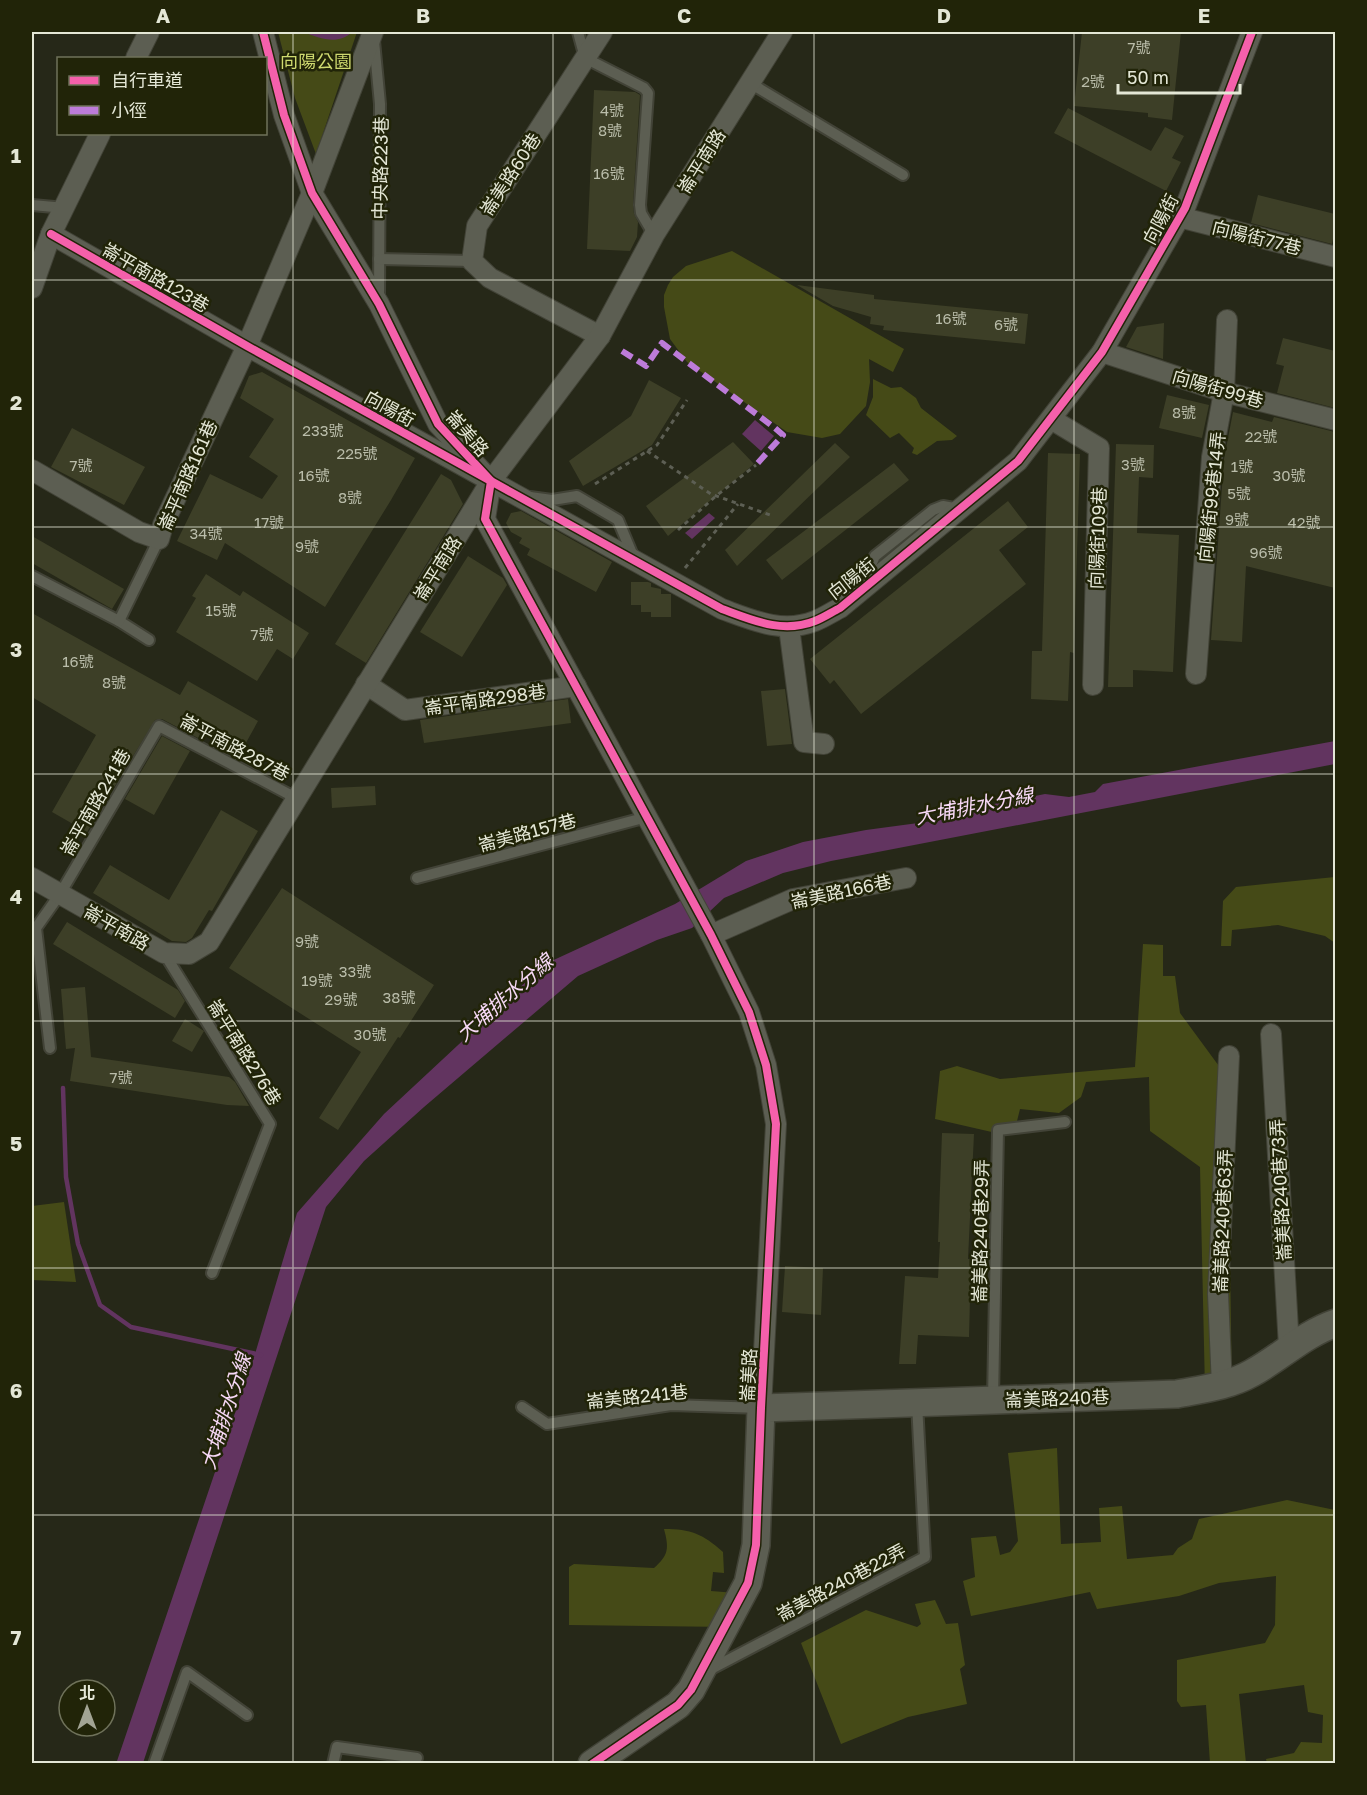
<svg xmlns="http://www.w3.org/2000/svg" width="1367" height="1795" font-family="'Golos Text','Noto Sans TC',sans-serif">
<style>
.green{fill:#454a17}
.water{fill:#623460}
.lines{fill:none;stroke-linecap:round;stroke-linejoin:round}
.stream{stroke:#623460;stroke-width:4.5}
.building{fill:#3d3f27}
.lane-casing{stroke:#424337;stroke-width:14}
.street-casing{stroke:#424337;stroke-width:22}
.secondary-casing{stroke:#424337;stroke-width:30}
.path{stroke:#5d5f54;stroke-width:3;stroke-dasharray:4.5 4.5;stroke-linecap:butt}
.lane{stroke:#5c5e52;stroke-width:10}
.street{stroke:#5c5e52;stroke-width:20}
.secondary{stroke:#5c5e52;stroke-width:27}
.quiet{stroke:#bd7bd9;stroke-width:6;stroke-dasharray:12 6;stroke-linecap:butt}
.cycleway-casing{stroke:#212408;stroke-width:11}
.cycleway{stroke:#f560ab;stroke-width:8}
.grid{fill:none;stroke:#e4e7d6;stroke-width:1.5;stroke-opacity:0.55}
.labels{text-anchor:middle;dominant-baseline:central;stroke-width:5;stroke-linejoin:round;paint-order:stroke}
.number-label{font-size:15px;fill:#babdaa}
.park-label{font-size:18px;fill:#ced96f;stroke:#212408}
.street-label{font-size:18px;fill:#e4e7d6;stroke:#212408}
.water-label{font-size:20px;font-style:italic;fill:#f7d8f6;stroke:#212408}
.neatline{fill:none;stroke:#e4e7d6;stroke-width:2}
.grid-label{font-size:20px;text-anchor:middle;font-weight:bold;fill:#e4e7d6}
</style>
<rect width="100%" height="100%" fill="#262818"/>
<!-- green -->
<g class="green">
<path d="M278,32H357L316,154L295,98Z"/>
<path d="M732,251L904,349L893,372L869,359L870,382L866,406L840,434L822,438L787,432L687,362L670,339L664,307V295L668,285L673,277L686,266Z"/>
<path d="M873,379L891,388L901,387L916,398L921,408L957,436L952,440L937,441L917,455L912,453L914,448L899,433L890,438L866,415L873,397Z"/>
<path d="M1335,877V943L1325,936L1278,925L1232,930L1231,946H1221L1223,901L1236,887Z"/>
<path d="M1143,944L1163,945V976H1175L1180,1013L1227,1077L1232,1388L1205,1390L1200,1167L1150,1131L1149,1077L1086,1082L1081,1097L1059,1113L1020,1109L1015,1129L996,1133L935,1119L940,1071L957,1066L1000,1079L1135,1067Z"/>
<path d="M64,1202L76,1282L32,1280V1206Z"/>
<path d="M1057,1448L1061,1544L1101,1542L1099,1508L1122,1506L1127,1559L1173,1555L1178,1548L1192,1539L1199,1519L1287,1500L1335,1510V1763H1267L1266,1759L1294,1753L1301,1742L1322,1743L1323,1715L1308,1712L1304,1685L1239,1694L1246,1763H1210L1206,1705L1181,1707L1177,1701V1660L1265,1643L1275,1625L1276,1576L1219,1583L1179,1596L1097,1609L1090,1592L971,1616L963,1581L975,1577L971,1538L996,1536L1000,1555L1010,1552L1018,1541L1008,1453Z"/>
<path d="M664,1529C691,1529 703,1534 723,1552L724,1573L713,1572L711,1591L749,1594L729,1627L569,1625V1567L574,1564L654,1568C669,1555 669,1548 664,1529Z"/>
<path d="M935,1600L946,1624L958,1623L965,1665L960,1669L967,1704L908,1717L841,1744L801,1643L866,1610L917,1627L921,1624L915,1604Z"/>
</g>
<!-- water -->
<g class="water">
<path d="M303,32H352C337,46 320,38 303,32Z"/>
<path d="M755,420L774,436L761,451L742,434Z"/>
<path d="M709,513L715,518L692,539L685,533Z"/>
<path d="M1335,741V764L831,861L783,873L724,898L692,928L657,940L578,976L424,1107L364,1161L326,1207L143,1763L116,1764L255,1354L297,1213L384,1114L545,964L675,904L746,861L803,842L866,830L948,819L959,811L1045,794L1069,797L1095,792L1103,784Z"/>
</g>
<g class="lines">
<!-- stream -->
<path class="stream" d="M63,1088L66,1177L78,1244L100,1305L131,1327L261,1355"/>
</g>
<!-- building -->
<g class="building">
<path d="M1082,32H1181L1172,120L1148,117V113L1074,106Z"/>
<path d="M594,90L635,92L640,95L633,204L634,214L638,222L637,237L630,251L587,249Z"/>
<path d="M1068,108L1151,151L1165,127L1184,136L1172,158L1181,162L1166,191L1054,133Z"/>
<path d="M1258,195L1335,214V229L1332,244L1251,223Z"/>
<path d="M797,285L874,295V299L1028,314L1025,344L883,330L884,326L870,324L871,317L833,306Z"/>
<path d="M1164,323L1163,359L1126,347L1137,327Z"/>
<path d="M1283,338L1335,351V408L1277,393L1284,366L1276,364Z"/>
<path d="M262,372L415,458L391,500L325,607L225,543L217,560L177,541L210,474L262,499L278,476L249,457L274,419L240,398L249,376Z"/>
<path d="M649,380L681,398L652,445L583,486L569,461L631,416Z"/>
<path d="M1167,395L1209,405L1202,438L1159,428Z"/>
<path d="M1233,412L1272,422L1274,417L1335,432V588L1246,566L1242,642L1211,640L1224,459Z"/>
<path d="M72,428L145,467L124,505L51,467Z"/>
<path d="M733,442L754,464L668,536L646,506Z"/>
<path d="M835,443L850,457L737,566L725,550Z"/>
<path d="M1116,444L1154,445L1153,478L1139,477L1137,533L1179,535L1173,672L1133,670V687H1108Z"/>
<path d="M1048,453L1080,454L1074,653L1070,652L1068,701L1031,699L1032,651H1042Z"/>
<path d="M894,463L909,480L782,580L766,560Z"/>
<path d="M441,474L451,480L463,504L366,663L335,644Z"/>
<path d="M1008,501L1028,527L999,550L1026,584L861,714L834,680L830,684L810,659Z"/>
<path d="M521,511L612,562L596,592L527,555L530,549L519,543L522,538L511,532L506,523L511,513Z"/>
<path d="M32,536L124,589L112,609L32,563Z"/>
<path d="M468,556L503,578L507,585L462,657L420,632Z"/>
<path d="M206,574L240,596L243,591L309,633L293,659L277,649L257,681L176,632L196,598L192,596Z"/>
<path d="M631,582H648L651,583V587L661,589V594H671V617H651V612H641V605H631Z"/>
<path d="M32,613L180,695L188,681L258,721L242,750L203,728L198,738L162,719L155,720L87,832L52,812L96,735L32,697Z"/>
<path d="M785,689L792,744L767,746L761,691Z"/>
<path d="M568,699L571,723L424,743L420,720Z"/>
<path d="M162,736L190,751L154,815L125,799Z"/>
<path d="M375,786L376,805L332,808L331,788Z"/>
<path d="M221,810L258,831L212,911L209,910L192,938L186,942L172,941L93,893L110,865L169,900Z"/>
<path d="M282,888L434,985L400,1038L398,1037L338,1130L319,1118L361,1052L229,968Z"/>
<path d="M67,922L178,990L185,1001L175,1018L53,944Z"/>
<path d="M85,987L91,1057L229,1077L235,1082L249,1106L227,1105L70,1081L75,1048L66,1049L61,989Z"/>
<path d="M185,1019L204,1031L192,1052L172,1041Z"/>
<path d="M942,1133L974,1134L968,1259H971L969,1337L918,1335L916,1364H899L905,1276L938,1278L940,1242H938Z"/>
<path d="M785,1266L823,1268L821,1315L782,1312Z"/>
</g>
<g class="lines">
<defs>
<g id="lane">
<path d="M578,32L585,58L644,88L648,93L640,205L641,213L654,235"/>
<path d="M374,41L380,104L379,298"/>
<path d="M750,83L903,175"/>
<path d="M32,205L65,208"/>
<path d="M379,259L472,261"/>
<path d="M530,497L552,500L577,496L618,520L633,556"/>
<path d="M32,576L119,621L149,640"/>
<path d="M866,585L871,565L875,556L933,510L943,506L959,509"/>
<path d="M119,621L159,539"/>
<path d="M417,878L647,817"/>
<path d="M164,953L270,1124L212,1273"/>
<path d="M50,1048L36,928L60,894L159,726L296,798"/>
<path d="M993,1400L998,1130L1065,1122"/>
<path d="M522,1407L547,1424L671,1405L761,1408"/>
<path d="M709,1670L925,1557L917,1403"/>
<path d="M154,1764L187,1672L247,1715"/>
<path d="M333,1764L337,1747L417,1758"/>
</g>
<g id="street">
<path d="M263,32L284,115L312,193L379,304L438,424L491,481L485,519L711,935L749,1012L766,1065L776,1124L761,1408"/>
<path d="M136,58L149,32"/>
<path d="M1179,217L1336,257"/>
<path d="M51,234L247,346L722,609C752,620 782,634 815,621C823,618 832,612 840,608L1018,461L1102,352L1185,208L1252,32"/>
<path d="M32,288L51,234L100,134"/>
<path d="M600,336L490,278L472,261L477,226L602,32"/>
<path d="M1102,352L1224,392L1336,420"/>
<path d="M1051,419L1099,448L1093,685"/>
<path d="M32,470L139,532L159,539L163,525L247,346L312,193L373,32"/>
<path d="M789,627L804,742L824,744"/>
<path d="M1196,674L1212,457L1224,392L1227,320"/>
<path d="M366,684L405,710L576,686"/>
<path d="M32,878L164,953L189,954L209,942L491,481L600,336L654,235L782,32"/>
<path d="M711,935L793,899L906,878"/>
<path d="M1271,1034L1289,1347"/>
<path d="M1222,1386L1218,1294L1229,1056"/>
</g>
<path id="secondary" d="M592,1764L678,1705L691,1690L748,1583L756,1545L761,1408L1177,1394C1203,1389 1229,1386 1252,1373C1281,1357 1304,1334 1336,1323"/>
</defs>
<!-- lane casing -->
<use href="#lane" class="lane-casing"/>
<!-- street casing -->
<use href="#street" class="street-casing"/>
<!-- secondary casing -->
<use href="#secondary" class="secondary-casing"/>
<!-- path -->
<g class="path">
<path d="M647,451L711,494L770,515"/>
<path d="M595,484L657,445L687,400"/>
<path d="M678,530L716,496L756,465"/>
<path d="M685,568L738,504"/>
</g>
<!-- lane -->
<use href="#lane" class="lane"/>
<!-- street -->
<use href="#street" class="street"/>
<!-- secondary -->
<use href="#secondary" class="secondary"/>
<!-- quiet -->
<path class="quiet" d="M622,351L646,366L662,343L775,428L783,435L756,465"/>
<defs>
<g id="cycleway">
<path d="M263,32L284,115L312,193L379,304L438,424L491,481L485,519L711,935L749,1012L766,1065L776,1124L761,1408L756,1545L748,1583L691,1690L678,1705L592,1764"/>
<path d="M51,234L247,346L722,609C752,620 782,634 815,621C823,618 832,612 840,608L1018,461L1102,352L1185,208L1252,32"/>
</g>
</defs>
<!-- cycleway casing -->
<use href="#cycleway" class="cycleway-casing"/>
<!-- cycleway -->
<use href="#cycleway" class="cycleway"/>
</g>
<!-- grid -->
<path class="grid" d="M293,32V1764M553,32V1764M814,32V1764M1074,32V1764M32,280H1336M32,527H1336M32,774H1336M32,1021H1336M32,1268H1336M32,1515H1336"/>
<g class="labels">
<!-- number labels -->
<g class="number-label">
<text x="1139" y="47">7號</text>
<text x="1093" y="81">2號</text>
<text x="612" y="110">4號</text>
<text x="610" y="130">8號</text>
<text x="609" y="173">16號</text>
<text x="951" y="318">16號</text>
<text x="1006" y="324">6號</text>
<text x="1184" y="412">8號</text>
<text x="323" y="430">233號</text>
<text x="1261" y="436">22號</text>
<text x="357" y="453">225號</text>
<text x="1133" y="464">3號</text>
<text x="81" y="465">7號</text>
<text x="1242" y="466">1號</text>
<text x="314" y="475">16號</text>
<text x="1289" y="475">30號</text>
<text x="1239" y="493">5號</text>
<text x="350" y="497">8號</text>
<text x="1237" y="519">9號</text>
<text x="269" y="522">17號</text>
<text x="1304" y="522">42號</text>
<text x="206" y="533">34號</text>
<text x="307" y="546">9號</text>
<text x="1266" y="552">96號</text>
<text x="221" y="610">15號</text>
<text x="262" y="634">7號</text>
<text x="78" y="661">16號</text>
<text x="114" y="682">8號</text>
<text x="307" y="941">9號</text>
<text x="355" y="971">33號</text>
<text x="317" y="980">19號</text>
<text x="399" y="997">38號</text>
<text x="341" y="999">29號</text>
<text x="370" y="1034">30號</text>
<text x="121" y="1077">7號</text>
</g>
<!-- park labels -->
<g class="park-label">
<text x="316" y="61">向陽公園</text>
</g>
<!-- street labels -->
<g class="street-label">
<text transform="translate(701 161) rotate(-58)">崙平南路</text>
<text transform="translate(380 168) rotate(-89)">中央路223巷</text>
<text transform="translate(510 174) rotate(-57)">崙美路60巷</text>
<text transform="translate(1160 219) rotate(-62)">向陽街</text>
<text transform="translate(1257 237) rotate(14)">向陽街77巷</text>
<text transform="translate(156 277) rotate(30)">崙平南路123巷</text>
<text transform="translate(1218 388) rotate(16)">向陽街99巷</text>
<text transform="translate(390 408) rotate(29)">向陽街</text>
<text transform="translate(468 433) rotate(49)">崙美路</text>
<text transform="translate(187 475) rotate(-66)">崙平南路161巷</text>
<text transform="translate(1211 497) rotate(-84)">向陽街99巷14弄</text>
<text transform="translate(1097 538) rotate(-88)">向陽街109巷</text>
<text transform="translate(437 568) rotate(-58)">崙平南路</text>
<text transform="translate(851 578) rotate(-38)">向陽街</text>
<text transform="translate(485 699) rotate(-8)">崙平南路298巷</text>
<text transform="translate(235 747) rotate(28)">崙平南路287巷</text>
<text transform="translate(95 802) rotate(-60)">崙平南路241巷</text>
<text transform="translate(527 832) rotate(-15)">崙美路157巷</text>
<text transform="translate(841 891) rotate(-12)">崙美路166巷</text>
<text transform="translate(117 927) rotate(30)">崙平南路</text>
<text transform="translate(245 1052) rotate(58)">崙平南路276巷</text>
<text transform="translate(1280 1190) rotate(-93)">崙美路240巷73弄</text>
<text transform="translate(1222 1221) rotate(-88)">崙美路240巷63弄</text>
<text transform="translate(980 1231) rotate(-89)">崙美路240巷29弄</text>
<text transform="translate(748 1375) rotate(-87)">崙美路</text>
<text transform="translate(637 1396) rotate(-6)">崙美路241巷</text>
<text transform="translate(1057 1398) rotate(-2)">崙美路240巷</text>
<text transform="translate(841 1582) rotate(-28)">崙美路240巷22弄</text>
</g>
<!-- water labels -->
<g class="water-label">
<text transform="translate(974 805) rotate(-11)">大埔排水分線</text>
<text transform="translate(504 997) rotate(-41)">大埔排水分線</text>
<text transform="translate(225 1411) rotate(-72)">大埔排水分線</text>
</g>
</g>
<!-- border -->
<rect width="1367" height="1795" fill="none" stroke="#212408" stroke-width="66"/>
<!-- legend -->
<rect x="57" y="57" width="210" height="78" fill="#212408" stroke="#6f725a" stroke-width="1.5"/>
<rect x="69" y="76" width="30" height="9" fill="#f560ab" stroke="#6f725a" stroke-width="1.5"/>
<text x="111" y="87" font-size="18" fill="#e4e7d6">自行車道</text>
<rect x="69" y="106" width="30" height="9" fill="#bd7bd9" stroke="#6f725a" stroke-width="1.5"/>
<text x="111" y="117" font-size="18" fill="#e4e7d6">小徑</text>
<!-- north arrow -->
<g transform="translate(87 1708)"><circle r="28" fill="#212408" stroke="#6f725a" stroke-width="1.5"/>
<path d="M0-4.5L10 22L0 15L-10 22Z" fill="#a2a494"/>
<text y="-9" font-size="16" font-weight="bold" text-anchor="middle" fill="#e4e7d6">北</text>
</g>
<!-- scale -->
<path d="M1118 84v9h122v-9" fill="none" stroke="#e4e7d6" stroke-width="3"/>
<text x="1127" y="84" font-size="18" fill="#e4e7d6" stroke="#212408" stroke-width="4.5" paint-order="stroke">50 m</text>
<rect x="33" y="33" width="1301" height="1729" class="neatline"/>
<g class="grid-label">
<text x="163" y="23">A</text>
<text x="423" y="23">B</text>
<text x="684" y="23">C</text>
<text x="944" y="23">D</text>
<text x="1204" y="23">E</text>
<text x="16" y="163">1</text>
<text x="16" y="410">2</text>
<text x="16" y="657">3</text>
<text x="16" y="904">4</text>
<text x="16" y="1151">5</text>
<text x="16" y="1398">6</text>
<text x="16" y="1645">7</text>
</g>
</svg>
